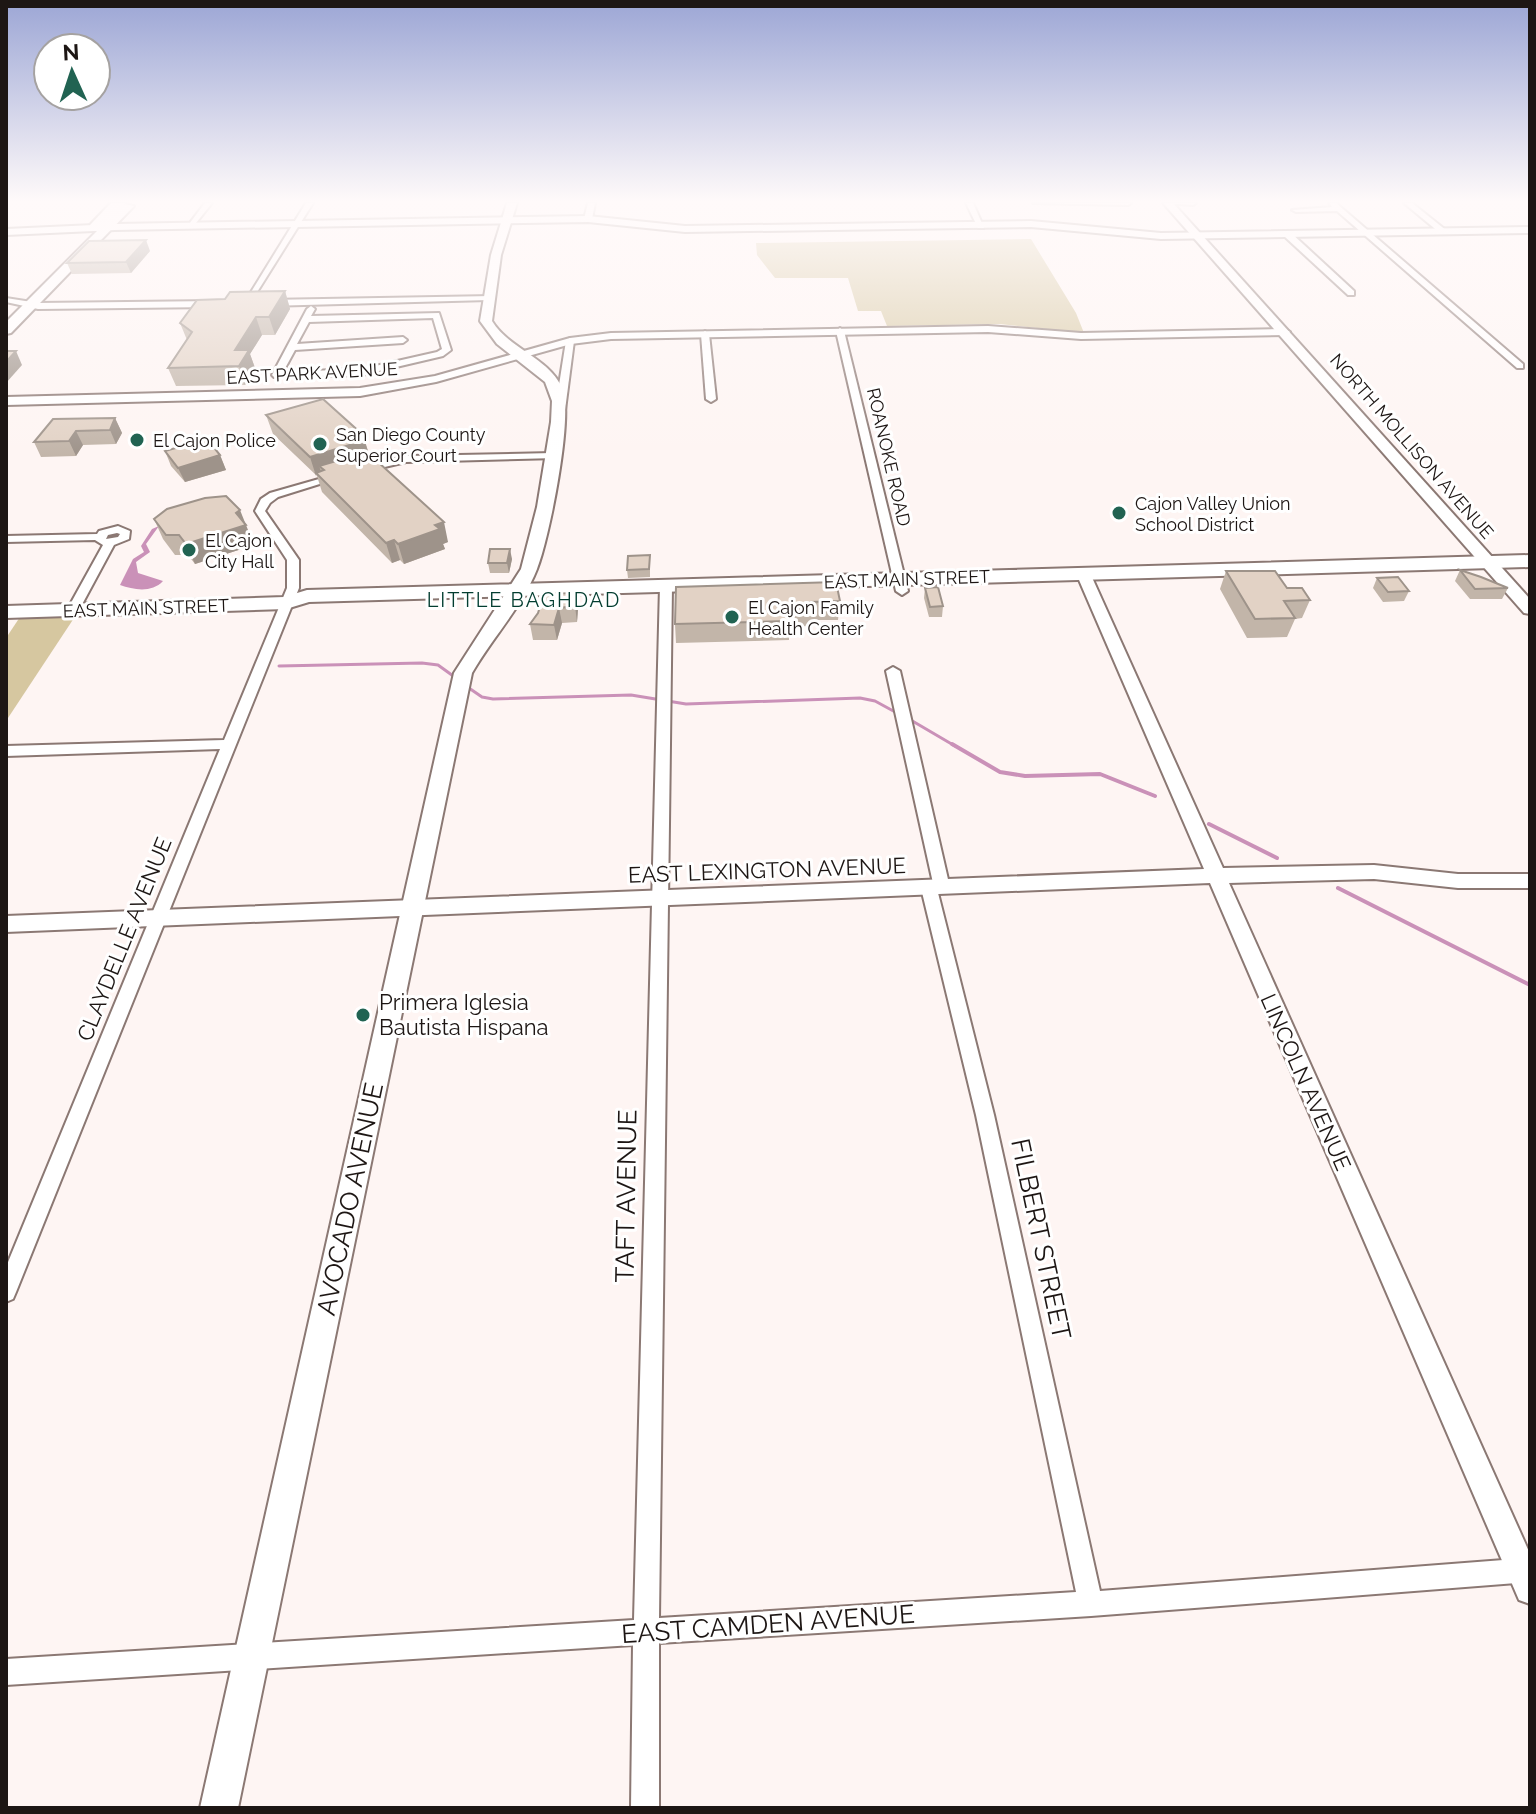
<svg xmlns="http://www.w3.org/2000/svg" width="1536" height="1814" font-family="Raleway,sans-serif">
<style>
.green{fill:#d6c7a0}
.water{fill:#ca91b8}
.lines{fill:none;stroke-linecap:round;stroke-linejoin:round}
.stream-far1{stroke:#ca91b8;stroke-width:3}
.stream{stroke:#ca91b8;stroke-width:4}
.minor-casing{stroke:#8b7873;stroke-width:4}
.tertiary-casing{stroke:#8b7873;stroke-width:4}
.secondary-casing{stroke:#8b7873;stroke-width:4}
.primary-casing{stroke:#8b7873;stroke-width:4}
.motorway-casing{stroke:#8b7873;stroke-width:4}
.minor{fill:#fff;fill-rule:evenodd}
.tertiary{fill:#fff;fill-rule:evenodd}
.secondary{fill:#fff;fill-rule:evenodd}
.primary{fill:#fff;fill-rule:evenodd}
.motorway{fill:#fff;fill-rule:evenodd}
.wall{fill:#c2b5a9}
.shaded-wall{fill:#9e938a}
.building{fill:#e2d2c5;stroke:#9e938a;stroke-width:2}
.poi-dot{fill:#216352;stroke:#fff;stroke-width:3}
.labels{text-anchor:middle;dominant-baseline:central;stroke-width:6;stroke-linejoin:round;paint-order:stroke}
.far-street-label{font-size:18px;fill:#1d1614;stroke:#fff}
.far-poi-label{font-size:18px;fill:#1d1614;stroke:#fff;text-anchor:start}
.far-neighbourhood-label{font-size:20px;letter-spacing:2px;fill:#033d30;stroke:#fff}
.street-label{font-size:22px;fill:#1d1614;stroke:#fff}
.poi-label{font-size:22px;fill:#1d1614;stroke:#fff;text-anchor:start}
.near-street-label{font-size:26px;fill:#1d1614;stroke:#fff}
</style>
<rect width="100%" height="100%" fill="#fef5f3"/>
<!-- green -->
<g class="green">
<path d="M1031,239L1076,313L1084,333L1000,324L887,326L881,311H858L848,278H775L757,255L756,243Z"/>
<path d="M78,612L6,721V638L22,614Z"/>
</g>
<!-- water -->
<path class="water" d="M159,526L146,544L150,552L136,562L138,573L163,581C152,593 134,590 120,585L133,559L144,552L141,546L152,529Z"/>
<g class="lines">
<!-- stream-far1 -->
<g class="stream-far1">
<path d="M279,666L422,663L438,665L456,678"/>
<path d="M466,686L482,697L493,699L631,695L686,704L860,698L875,701L897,713"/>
<path d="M909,719L955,746"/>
</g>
<!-- stream -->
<g class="stream">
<path d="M952,744L1000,772L1025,776L1100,774L1155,796"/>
<path d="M1209,824L1277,858"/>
<path d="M1338,888L1530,985"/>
</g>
<defs>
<g id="minor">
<path d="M205,203H212L192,228H186Z"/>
<path d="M306,203H313L249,305H243Z"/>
<path d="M588,203H595L592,219L588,221L584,219Z"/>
<path d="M966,203H973L984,228H978Z"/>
<path d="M1033,203H1131L1128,205Z"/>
<path d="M1165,203H1196L1193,205Z"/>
<path d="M1329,203H1336L1523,364V368H1517L1337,211L1296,212L1292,210L1332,207Z"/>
<path d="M1404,203H1412L1447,231L1440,233Z"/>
<path d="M1284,232H1290L1354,291V295H1348L1284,236Z"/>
<path d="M492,296L489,300L267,306L263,303L267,300Z"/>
<path d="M6,298L38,303L216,301L220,304L216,307L38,309L6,302Z"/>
<path d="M311,306L315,309L311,316L439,313L451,350L443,356L362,375L274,377L272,375L307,309ZM433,318L442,349L437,352L362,369L283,372L295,350L403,343L407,340L403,337L297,344L309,322Z"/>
<path d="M840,328L844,331L908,591L902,595L896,591L836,331Z"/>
<path d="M705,331L709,334L716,399L711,402L706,399L701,334Z"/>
<path d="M570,338L574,341L565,410L560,413L555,410L566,341Z"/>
<path d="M553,453L558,456L557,458L406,462L359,473L354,470L406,456Z"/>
<path d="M333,475L342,477L278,497L270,503L265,511L299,560V588L16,1292L13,1299L6,1302V1267L220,749L6,756V746L224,740L287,588V560L255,511L261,499L270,493Z"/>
<path d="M118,526L130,531L129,539L114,545L79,610L73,614L67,610L103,545L95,540L6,542V536L97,534L99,531ZM117,533L120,534L118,537L106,539L108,535Z"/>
<path d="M666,582L672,586L659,1618L1076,1592L976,1115L921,888L923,884L933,883L886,671L893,667L900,671L950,888L948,892L938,893L994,1115L1100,1591L1530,1558V1582L1091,1616L659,1643V1808H631L633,1645L6,1685V1659L634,1620L660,586Z"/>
</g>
<g id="tertiary">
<path d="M588,216L685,226L1031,221L1161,233L1530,227V233L1161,239L1031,227L685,232L588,222L115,230L6,235V229L115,224Z"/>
<path d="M988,326L1081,333L1285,329L1290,332L1285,335L1081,339L988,332L611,339L571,344L436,382L360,396L6,405V397L360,388L435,376L570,338L611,333Z"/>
<path d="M1083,569L1090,573L1223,868L1374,865L1458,874H1530V888H1458L1374,879L1229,883L1530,1554V1604L1519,1600L1210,883L6,932V916L1204,869L1076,573Z"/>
</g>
<g id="secondary">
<path d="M507,203H517L501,255L492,321C509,349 549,358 562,388C574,415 549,539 537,569C522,607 492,638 472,673L238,1808H200L454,673L521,569L537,507L551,422L552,401L545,382L497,344L480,321L491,255Z"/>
<path d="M1163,203H1173L1530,599V614L1524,613Z"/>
</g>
<g id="primary">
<path d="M124,204L134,206L11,333L6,334V322Z"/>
<path d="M1530,555V567L309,602L286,609L6,618V606L284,597L307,590Z"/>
</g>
<path id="motorway" d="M111,203H125L100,231H90V225Z"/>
</defs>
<!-- minor casing -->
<use href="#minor" class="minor-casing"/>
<!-- tertiary casing -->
<use href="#tertiary" class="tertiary-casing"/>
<!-- secondary casing -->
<use href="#secondary" class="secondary-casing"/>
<!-- primary casing -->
<use href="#primary" class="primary-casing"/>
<!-- motorway casing -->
<use href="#motorway" class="motorway-casing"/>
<!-- minor -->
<use href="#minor" class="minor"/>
<!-- tertiary -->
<use href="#tertiary" class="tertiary"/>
<!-- secondary -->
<use href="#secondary" class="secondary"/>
<!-- primary -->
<use href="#primary" class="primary"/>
<!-- motorway -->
<use href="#motorway" class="motorway"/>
</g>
<!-- wall -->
<g class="wall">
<path d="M150,251L131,273L72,274L67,263Z"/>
<path d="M285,291L290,309L275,335H262L250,354L255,368L245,385L176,386L168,368L187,340L180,323L225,299Z"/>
<path d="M266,415L363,435L369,454L448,542L443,544L445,549L404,564L400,560L392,563L322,492L317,476L273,434Z"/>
<path d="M115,418L122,433L116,444L83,445L76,456L41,457L34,442Z"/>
<path d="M165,451L220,455L226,470L185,482L171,466Z"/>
<path d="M154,519L254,545L195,564L188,555H175L163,539Z"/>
<path d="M650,555V577L628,578L627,570Z"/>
<path d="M512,559L509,573H490L488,563Z"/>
<path d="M1460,570L1508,588L1502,599H1470L1455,581Z"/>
<path d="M1226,571L1287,588L1310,600L1302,618L1295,619L1287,637L1247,638L1220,589Z"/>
<path d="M1377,578L1409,591L1404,601L1383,602L1373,588Z"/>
<path d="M676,587L840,601L838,620H810V626L789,627V640L676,643L675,624Z"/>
<path d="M925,588L943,606L942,617H929L924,598Z"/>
<path d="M576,593L578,609L577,622L562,623L557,640H533L530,624Z"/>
</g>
<!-- shaded-wall -->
<g class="shaded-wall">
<path d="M146,240L150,251L131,273L126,262Z"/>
<path d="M285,291L290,309L275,335L269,317Z"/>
<path d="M256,317L262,335L250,354L255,368L245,385L239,366L235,350Z"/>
<path d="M16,351L22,365L6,383V362Z"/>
<path d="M115,418L122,433L116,444L110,430Z"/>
<path d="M76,431L83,445L76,456L69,441Z"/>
<path d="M363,435L369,455L324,470L319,466L322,474L316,473V476L310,457L352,439Z"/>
<path d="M220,455L226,470L185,482L178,468Z"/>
<path d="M240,510L254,545L195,564L186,544Z"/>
<path d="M444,522L448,542L443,544L445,549L404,564L398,544L435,525Z"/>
<path d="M394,540L400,560L392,563L386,543Z"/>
<path d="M510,549L512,559L509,573L507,563Z"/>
<path d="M576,593L578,609L577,622L575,606Z"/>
<path d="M559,608L562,623L557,640L554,625Z"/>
</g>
<!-- building -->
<g class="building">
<path d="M146,240L126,262L67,263L89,241Z"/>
<path d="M285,291L269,317H256L235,350H249L239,366L168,368L192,332L180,323L197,300L225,299L230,292Z"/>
<path d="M6,351H16L6,362Z"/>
<path d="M323,399L363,435L352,439L356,443L310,457L266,415Z"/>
<path d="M115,418L110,430L76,431L69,441L34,442L53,419Z"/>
<path d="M207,439L220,455L178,468L165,451Z"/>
<path d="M367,452L444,522L435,525L440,529L398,544L394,540L386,543L316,473L324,470L319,466Z"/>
<path d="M226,496L240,510L236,513L246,525L186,544L179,535H166L154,519L167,509L205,498Z"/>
<path d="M490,549H510L507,563H488Z"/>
<path d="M650,555L649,569L627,570L628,556Z"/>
<path d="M1460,570L1481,577L1508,588L1475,589Z"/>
<path d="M1226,571H1275L1287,588H1302L1310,600L1284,601L1295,618L1255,619Z"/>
<path d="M1398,577L1409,591L1388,592L1377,578Z"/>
<path d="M836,582L840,601L810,602L811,608H788L789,621L675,624L676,587Z"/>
<path d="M938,587L943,606L930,607L925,588Z"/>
<path d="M576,593L575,606L559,608L554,625L530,624L538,613L544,594Z"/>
</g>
<!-- sky -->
<linearGradient id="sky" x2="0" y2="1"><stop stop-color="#9ca6d5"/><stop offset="0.44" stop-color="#fffafa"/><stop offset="1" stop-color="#fffafa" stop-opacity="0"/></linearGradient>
<rect width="1536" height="457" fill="url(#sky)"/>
<!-- markers -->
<g class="poi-dot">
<circle cx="137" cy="440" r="8"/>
<circle cx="320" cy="444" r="8"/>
<circle cx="1119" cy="513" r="8"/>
<circle cx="189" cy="550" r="8"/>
<circle cx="732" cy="617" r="8"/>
<circle cx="363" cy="1015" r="8"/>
</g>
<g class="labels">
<!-- far-street labels -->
<g class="far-street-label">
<text transform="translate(312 373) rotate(-3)">EAST PARK AVENUE</text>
<text transform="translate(1412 446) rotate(49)">NORTH MOLLISON AVENUE</text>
<text transform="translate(889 457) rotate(77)">ROANOKE ROAD</text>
<text transform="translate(907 579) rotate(-2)">EAST MAIN STREET</text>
<text transform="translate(146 608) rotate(-2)">EAST MAIN STREET</text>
</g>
<!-- far-poi labels -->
<g class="far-poi-label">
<text x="336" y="434">San Diego County<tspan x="336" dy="21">Superior Court</tspan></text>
<text x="153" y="440">El Cajon Police</text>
<text x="1135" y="503">Cajon Valley Union<tspan x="1135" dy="21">School District</tspan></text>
<text x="205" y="540">El Cajon<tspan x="205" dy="21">City Hall</tspan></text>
<text x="748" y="607">El Cajon Family<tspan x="748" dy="21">Health Center</tspan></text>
</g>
<!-- far-neighbourhood labels -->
<g class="far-neighbourhood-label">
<text x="524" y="600">LITTLE BAGHDAD</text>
</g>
<!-- street labels -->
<g class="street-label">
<text transform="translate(767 870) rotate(-2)">EAST LEXINGTON AVENUE</text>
<text transform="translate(124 939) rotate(-68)">CLAYDELLE AVENUE</text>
<text transform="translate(1306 1082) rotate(66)">LINCOLN AVENUE</text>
</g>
<!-- poi labels -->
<g class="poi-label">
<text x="379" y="1002">Primera Iglesia<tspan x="379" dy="25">Bautista Hispana</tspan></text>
</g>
<!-- near-street labels -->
<g class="near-street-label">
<text transform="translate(626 1196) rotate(-89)">TAFT AVENUE</text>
<text transform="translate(350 1199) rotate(-78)">AVOCADO AVENUE</text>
<text transform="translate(1041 1239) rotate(78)">FILBERT STREET</text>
<text transform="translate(768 1624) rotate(-4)">EAST CAMDEN AVENUE</text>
</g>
</g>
<!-- border -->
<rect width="1536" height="1814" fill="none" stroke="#1d1614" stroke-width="16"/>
<!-- north arrow -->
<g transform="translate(72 72) rotate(357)"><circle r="38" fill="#ffffff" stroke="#a5a2a1" stroke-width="2"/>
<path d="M0-6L14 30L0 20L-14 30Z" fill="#216352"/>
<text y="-12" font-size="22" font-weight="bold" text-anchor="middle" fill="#1d1614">N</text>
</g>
</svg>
